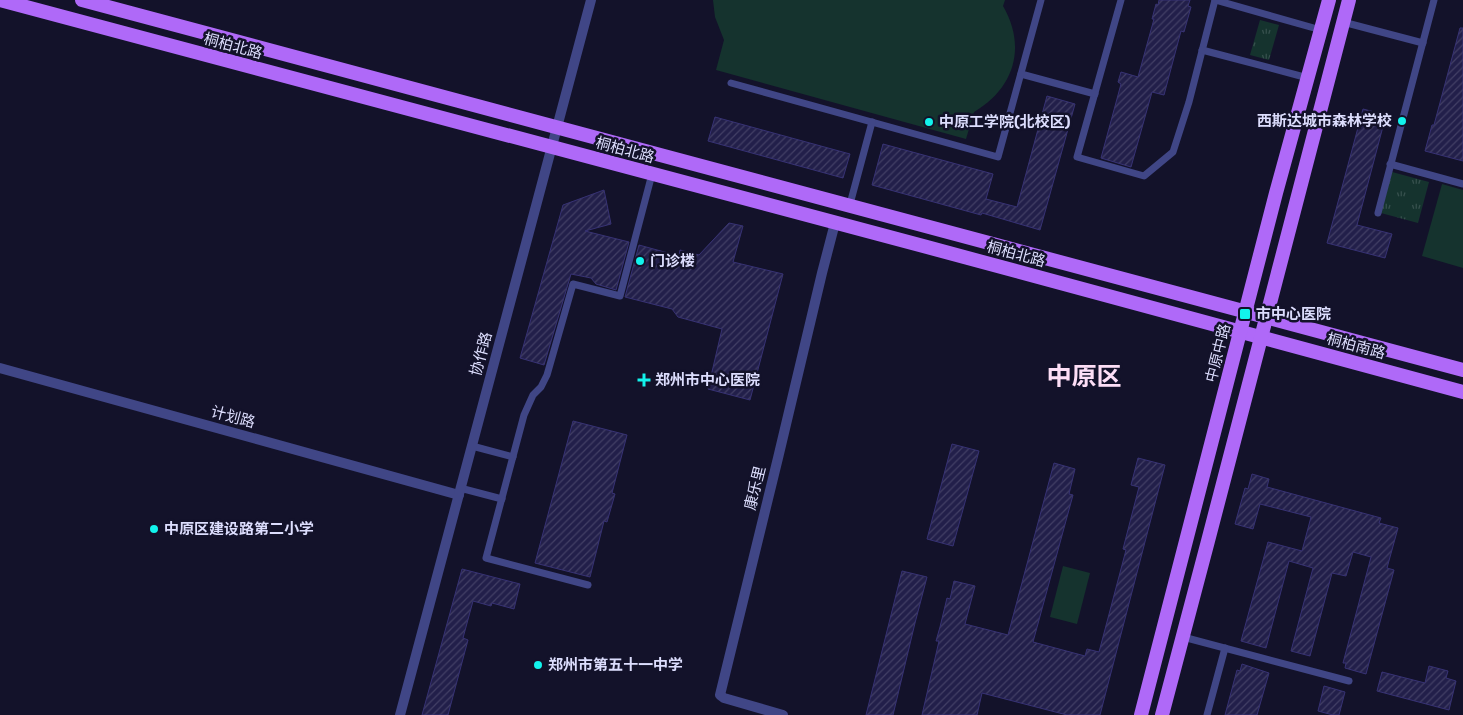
<svg xmlns="http://www.w3.org/2000/svg" width="1463" height="715" font-family="Rubik,'Noto Sans SC',sans-serif">
<style>
.grass{fill:url(#grass-tufts)}
.garden{fill:#15332e}
.building{fill:url(#building-hatch);stroke:#373274}
.lines{fill:none;stroke-linecap:round;stroke-linejoin:round}
.service{stroke:#404686;stroke-width:7}
.minor{stroke:#404686;stroke-width:10}
.primary{stroke:#af69f8;stroke-width:14}
.poi-dot{fill:#12f3ec;stroke:#13122a;stroke-width:2}
.labels{text-anchor:middle;dominant-baseline:central;stroke-width:5;stroke-linejoin:round;paint-order:stroke}
.street-label{font-size:15px;fill:#dcddfd;stroke:#13122a}
.poi-label{font-size:15px;font-weight:bold;fill:#dcddfd;stroke:#13122a;text-anchor:start}
.town-label{font-size:25px;font-weight:bold;fill:#fddef6;stroke:#13122a}
</style>
<defs>
<pattern id="grass-tufts" width="24" height="20" patternUnits="userSpaceOnUse" patternTransform="scale(1.25)"><rect width="24" height="20" fill="#15332e"/><path d="M3 7l-1-3M5 7V3M7 7l1-3M15 17l-1-3M17 17v-4M19 17l1-3" fill="none" stroke="#36504d"/></pattern>
<pattern id="building-hatch" width="6" height="6" patternUnits="userSpaceOnUse" patternTransform="scale(1.25)"><rect width="6" height="6" fill="#221f4a"/><path d="M-1 1l2-2M0 6l6-6M5 7l2-2" fill="none" stroke="#423f65"/></pattern>
</defs>
<rect width="100%" height="100%" fill="#13122a"/>
<!-- grass -->
<g class="grass">
<path d="M1260,20L1279,25L1269,60L1250,55Z"/>
<path d="M1392,172L1429,182L1418,223L1381,213Z"/>
</g>
<!-- garden -->
<g class="garden">
<path d="M713,0H1005L1003,6C1027,47 1014,89 974,112L966,139L716,70L724,40L715,17Z"/>
<path d="M1442,184L1463,190V268L1422,256Z"/>
<path d="M1063,566L1090,573L1077,624L1050,617Z"/>
</g>
<!-- building -->
<g class="building">
<path d="M1159,0H1190L1188,6L1191,7L1184,32L1181,31L1164,95L1152,92L1131,167L1101,158L1121,84L1118,82L1121,72L1138,77L1154,19H1152L1156,4L1158,5Z"/>
<path d="M1460,28H1463V161L1425,151L1432,125H1434Z"/>
<path d="M1047,96L1075,104L1040,230L982,213L981,215L872,185L883,144L993,174L986,199L1017,207Z"/>
<path d="M1363,109L1386,115L1357,225L1392,234L1385,258L1327,243Z"/>
<path d="M715,117L850,154L843,178L708,141Z"/>
<path d="M604,190L611,224L585,231L629,242L616,290L596,284L591,278L571,274L544,365L520,358L563,205Z"/>
<path d="M729,223L743,226L733,262L783,274L750,400L708,389L722,329L678,317L672,309L625,297L639,245L679,256L680,250L699,255Z"/>
<path d="M573,421L627,435L612,493L615,494L607,522L604,521L590,577L535,563Z"/>
<path d="M952,444L979,451L953,546L927,539Z"/>
<path d="M1138,458L1165,465L1100,715H1067L982,693L977,715H922L939,641H936L940,627L947,598L950,599L954,581L975,586L965,624L1008,635L1054,463L1075,469L1069,494L1073,495L1033,642L1085,656L1087,649L1099,652L1126,550L1123,549L1139,487L1131,485Z"/>
<path d="M1252,474L1269,479L1267,487L1381,518L1379,523L1398,528L1387,568L1394,570L1366,674L1345,668L1346,663H1343L1371,557L1353,552L1346,576L1332,573L1310,656L1291,651L1313,568L1289,561L1266,648L1241,641L1268,542L1302,551L1311,517L1260,504L1253,529L1235,524L1245,488L1248,489Z"/>
<path d="M462,569L520,584L514,609L492,603L491,606L473,601L463,638L468,640L448,715H422Z"/>
<path d="M902,571L927,577L915,623L893,715H866Z"/>
<path d="M1242,664L1269,673L1257,715H1225L1237,670L1240,671Z"/>
<path d="M1429,666L1448,671L1446,678L1456,681L1449,710L1377,691L1382,672L1425,683Z"/>
<path d="M1324,686L1345,692L1339,715H1333L1318,711Z"/>
</g>
<g class="lines">
<!-- service -->
<g class="service">
<path d="M1121,0L1077,157L1144,176L1173,152L1189,102L1215,0"/>
<path d="M1215,0L1321,30"/>
<path d="M1343,22L1423,43"/>
<path d="M1202,50L1308,78"/>
<path d="M1021,74L1095,94"/>
<path d="M731,83L998,157L1041,0"/>
<path d="M1390,164L1463,184"/>
<path d="M850,204L872,122"/>
<path d="M1378,213L1434,0"/>
<path d="M472,446L513,457"/>
<path d="M460,488L502,499"/>
<path d="M588,585L486,558L524,415L533,395L541,387L547,375L573,284L620,296L652,174"/>
<path d="M1183,637L1349,681"/>
<path d="M1207,715L1225,648"/>
</g>
<!-- minor -->
<g class="minor">
<path d="M0,368L459,495"/>
<path d="M400,715L591,0"/>
<path d="M783,715L724,698L720,695L778,458L822,273L835,223"/>
</g>
<!-- primary -->
<g class="primary">
<path d="M0,0L927,247L1463,392"/>
<path d="M82,0C543,123 1004,243 1463,370"/>
<path d="M1141,715L1276,193L1329,0"/>
<path d="M1162,715L1208,541L1349,0"/>
</g>
</g>
<!-- markers -->
<g class="poi-dot">
<circle cx="1402" cy="121" r="5"/>
<circle cx="929" cy="122" r="5"/>
<circle cx="640" cy="261" r="5"/>
<rect x="1239" y="308" width="12" height="12" rx="2.5"/>
<path d="M641.5 372.5h5v5h5v5h-5v5h-5v-5h-5v-5h5z"/>
<circle cx="154" cy="529" r="5"/>
<circle cx="538" cy="665" r="5"/>
</g>
<g class="labels">
<!-- street labels -->
<g class="street-label">
<text transform="translate(233 46) rotate(15)">桐柏北路</text>
<text transform="translate(625 150) rotate(15)">桐柏北路</text>
<text transform="translate(1016 254) rotate(15)">桐柏北路</text>
<text transform="translate(1356 346) rotate(15)">桐柏南路</text>
<text transform="translate(1218 353) rotate(-76)">中原中路</text>
<text transform="translate(481 354) rotate(-75)">协作路</text>
<text transform="translate(233 417) rotate(15)">计划路</text>
<text transform="translate(755 488) rotate(-76)">康乐里</text>
</g>
<!-- poi labels -->
<g class="poi-label">
<text x="1392" y="121" text-anchor="end">西斯达城市森林学校</text>
<text x="939" y="122">中原工学院(北校区)</text>
<text x="650" y="261">门诊楼</text>
<text x="1256" y="314">市中心医院</text>
<text x="655" y="380">郑州市中心医院</text>
<text x="164" y="529">中原区建设路第二小学</text>
<text x="548" y="665">郑州市第五十一中学</text>
</g>
<!-- town labels -->
<g class="town-label">
<text x="1084" y="376">中原区</text>
</g>
</g>
</svg>
